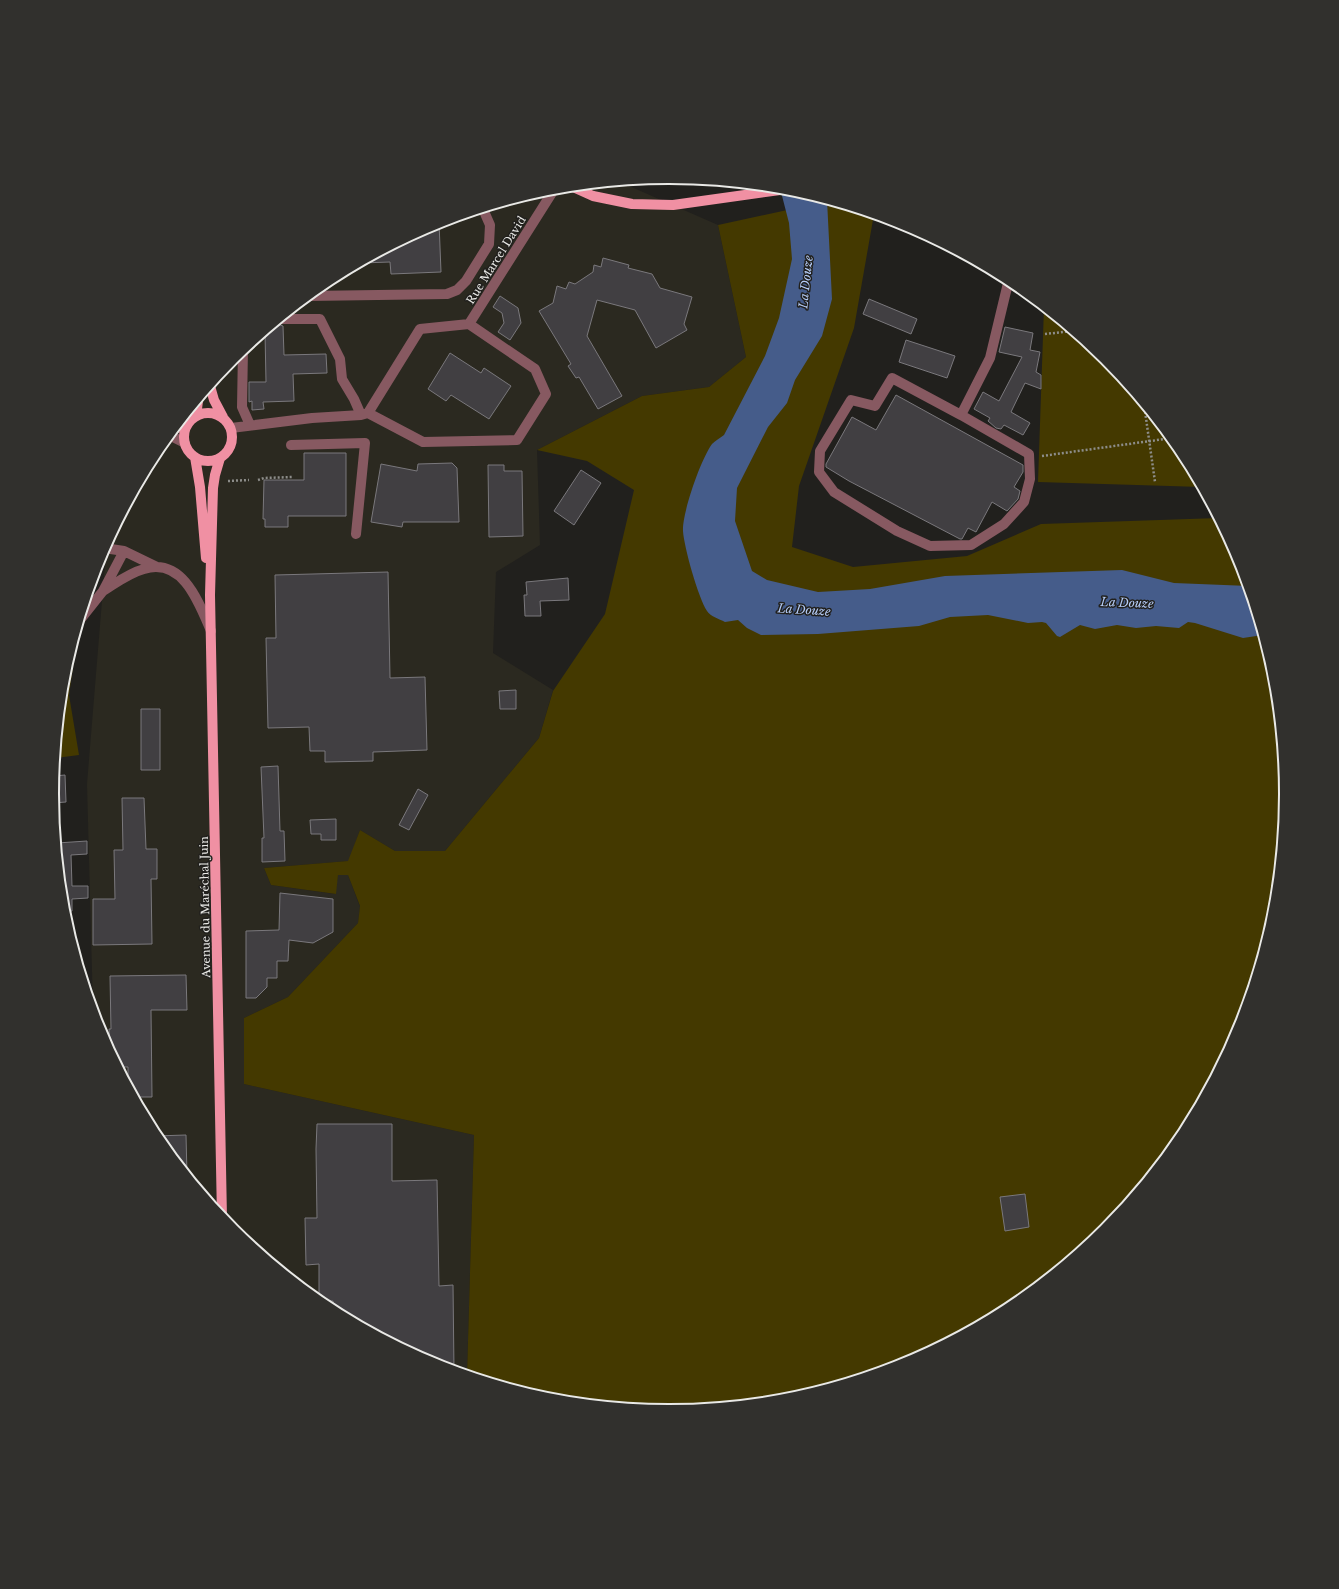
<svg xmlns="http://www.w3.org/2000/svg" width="1339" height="1589" font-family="'Libre Baskerville',serif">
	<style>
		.built { fill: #2b2920 }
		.green { fill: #443900 }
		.water { fill: #455c8a }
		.building { fill: #413f42; stroke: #7a787c }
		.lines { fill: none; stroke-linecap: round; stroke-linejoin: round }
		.path { stroke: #8d8d8a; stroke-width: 2.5; stroke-dasharray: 2 2; stroke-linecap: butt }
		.minor { stroke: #875961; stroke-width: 10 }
		.major { stroke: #f090a3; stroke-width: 10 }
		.labels { text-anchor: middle; stroke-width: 3; stroke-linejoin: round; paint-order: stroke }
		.street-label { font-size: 11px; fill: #e9e9e6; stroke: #21201d }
		.water-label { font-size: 12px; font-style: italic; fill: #b5ccf7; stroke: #21201d }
		.rim { fill: none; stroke: #e9e9e6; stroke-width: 2 }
	</style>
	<rect width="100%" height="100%" fill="#21201d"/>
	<!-- built -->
	<path class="built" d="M620,182L718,225L746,357L709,387L642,396L537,450L540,545L496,572L493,653L553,690L539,738L445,851H395L360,830L349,861L264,868L271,885L335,894L338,875H348L360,907L358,923L288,997L244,1018V1084L474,1135L467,1375L433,1365L326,1308L233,1231L156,1137L99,1031L93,1009L87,784L106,552H102L156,451L233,358L327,281L433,224L549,189Z"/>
	<!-- green -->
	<path class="green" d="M829,201L874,214L854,328L799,486L792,547L853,567L967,556L1041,524L1219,518L1240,558L1275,674L1287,795L1275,915L1240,1031L1183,1138L1106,1231L1012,1308L906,1365L790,1400L669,1412L549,1400L467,1375L474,1135L244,1084V1018L288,997L358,923L360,906L348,875H338L336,894L271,885L264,868L348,861L360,830L395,851H445L539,738L553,691L605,614L634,490L587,461L537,450L642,396L709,387L746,357L718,225Z
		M1044,307L1106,358L1183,452L1202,487L1038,482Z
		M76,646L69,695L79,755L56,758C58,732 60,664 76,646Z"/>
	<!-- water -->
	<path class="water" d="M780,188L790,189L827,200L832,299L822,336L795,380L787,403L768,427L737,488L735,521L752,571L767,580L818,592L870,589L945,576L1122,570L1174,583L1249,586L1263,635L1243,638L1195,623L1188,622L1179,628L1156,626L1136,628L1117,625L1095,629L1080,625L1060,637L1057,636L1046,623L1042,622L1028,623L988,615L950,617L919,626L818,634L761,635L747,628L738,620L725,622C719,619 710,616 707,611C698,597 684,547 683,531C682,513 701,459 712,444C715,441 720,438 724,435L765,356L779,318L792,259L789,223Z"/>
	<!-- building -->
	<path class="building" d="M439,222L441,272L391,274L390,262L361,263Z
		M603,258L629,265L628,268L652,274L660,288L692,297L684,324L687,330L656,348L635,310L597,300L587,336L622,396L598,409L579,377L576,378L568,366L571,364L539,311L553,303L557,286L566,289L569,282L575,284L593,272L594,265L601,267Z
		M500,296L518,308L521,323L510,340L498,332L504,323L502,313L493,307Z
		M869,299L917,319L911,334L863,314Z
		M275,323L283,326L284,355L326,354L327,373L293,374L294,401L263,402L264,409L252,410V401L249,402V382H266L265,332Z
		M1005,327L1033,333L1030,350L1040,352L1036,372L1041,375V389L1025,383L1011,412L1030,423L1023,435L1004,425L1001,429L996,428L988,421L990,418L974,409L983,392L999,401L1022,357L999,352Z
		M906,340L955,356L947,378L899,362Z
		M450,353L481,373L484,368L511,386L489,419L451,395L446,401L428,389Z
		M896,395L1023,465V472L1014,487L1020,491L1018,499L1007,511L992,502L976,532L968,528L962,539H960L849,481L826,467V464L852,417L876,430Z
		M304,453H346V516H288V527H265V519H263L264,480H304Z
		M452,463L457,468L459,522H403L402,527L371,522L381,464L417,471L418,464Z
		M488,465H504V471H522L523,536L489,537Z
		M581,470L601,483L574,525L554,511Z
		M388,572L390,678L425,677L427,750L373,752V761L325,762V751H310L309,727L268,728L266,638H276L275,575Z
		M568,578L569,600L540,601L541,616H525L524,595H527L526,582Z
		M516,690V709H500L499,691Z
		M141,709H160V770H141Z
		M278,766L280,831H284L285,861L262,862V838H264L261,767Z
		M65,775L66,802L53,803L52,794L54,776Z
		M418,789L428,795L409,830L399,825Z
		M122,798H144L146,849H157V879H151L152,944L93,945V899H115L114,850H123Z
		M336,819V840H321V834H311L310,820Z
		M87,841V854L71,855L72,886H88V898L72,899V911L64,912L57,843Z
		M280,893L333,899V932L313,943L289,940L288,961H277V978H267V987L256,998H246V931L279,930Z
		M186,975L187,1010H151L152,1097H134L128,1086V1067H118L110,1051L109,1029H111L110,976Z
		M317,1124H392V1181L437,1180L439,1286L453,1285L454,1371L433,1365L334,1312L333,1301H319V1264L306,1265L305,1218H317L316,1149Z
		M186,1135L187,1175L155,1136Z
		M1025,1194L1029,1227L1005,1231L1000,1197Z"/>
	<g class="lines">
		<!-- path -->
		<path class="path" d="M333,285V278
			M1045,334L1073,331
			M1144,404L1155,482
			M1042,456L1172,438
			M258,480L264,478L293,477
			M228,481L249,480"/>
		<!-- minor -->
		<path class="minor" d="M308,296L447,294L457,290L466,281L489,244L490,225L483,209
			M280,319H320L340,359L342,379L354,399L361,415
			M469,324L555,188
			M243,349L242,407L250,425
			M961,415L892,378L875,406L851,400L820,451L819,472L834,492L897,531L930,546L971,545L1004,524L1024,502L1030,479L1029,454L961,415L990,358L1009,279
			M231,428L312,418L361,415L368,413L420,329L469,324L535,369L546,394L517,440L423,442L368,413
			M175,429L186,426
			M169,435L185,443
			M291,445L365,443L356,534
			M104,548L124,551L157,567
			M103,591C116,583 129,573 144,569C183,557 199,603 211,631
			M80,620L103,591L124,551"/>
		<!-- major -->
		<path class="major" d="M573,187L593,196L632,204L673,205L787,189
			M210,386L214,400L223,417
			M184 437a24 24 0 1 1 48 0a24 24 0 1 1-48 0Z
			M196,416L198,401
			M195,457L200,487L206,558
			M220,458L215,475L213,488L210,595L222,1218"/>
	</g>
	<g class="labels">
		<!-- street labels -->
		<g class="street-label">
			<text transform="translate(496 260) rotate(-58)" y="4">Rue Marcel David</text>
			<text transform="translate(205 907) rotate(-91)" y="4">Avenue du Maréchal Juin</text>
		</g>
		<!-- water labels -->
		<g class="water-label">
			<text transform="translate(806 282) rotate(-84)" y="4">La Douze</text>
			<text transform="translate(1127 603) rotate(2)" y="4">La Douze</text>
			<text transform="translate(804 610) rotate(4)" y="4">La Douze</text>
		</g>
	</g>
	<!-- crop -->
	<path d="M0 0H1339V1589H0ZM59 794a610 610 0 1 1 1220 0a610 610 0 1 1-1220 0Z" fill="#31302d" fill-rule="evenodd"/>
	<path class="rim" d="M59 794a610 610 0 1 1 1220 0a610 610 0 1 1-1220 0Z"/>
</svg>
